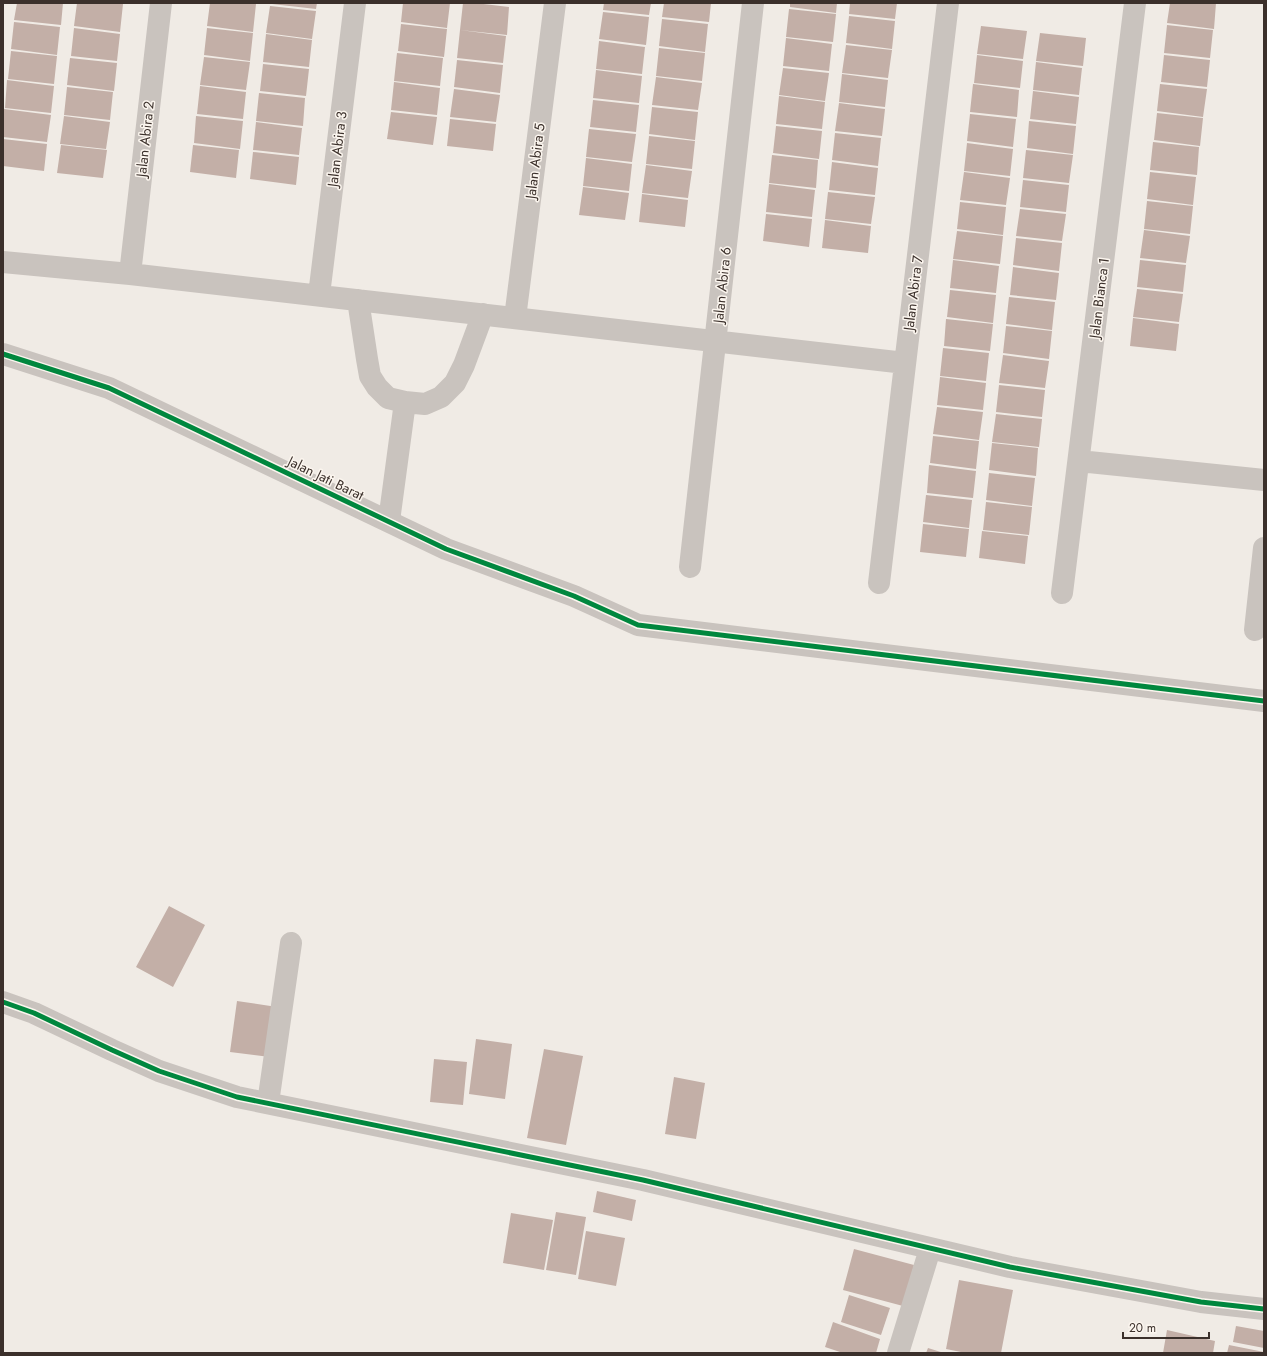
<svg xmlns="http://www.w3.org/2000/svg" width="1267" height="1356" font-family="Jost,sans-serif">
	<style>
		.building { fill: #c3afa7 }
		.lines { fill: none; stroke-linecap: round; stroke-linejoin: round }
		.street { stroke: #c9c3be; stroke-width: 22 }
		.cycleway-casing { stroke: #fbf5ee; stroke-width: 8 }
		.cycleway { stroke: #00873e; stroke-width: 5 }
		.labels { text-anchor: middle; stroke-width: 3; stroke-linejoin: round; paint-order: stroke }
		.street-label { font-size: 14px; fill: #3b302b; stroke: #fbf5ee }
	</style>
	<rect width="100%" height="100%" fill="#f0ebe5"/>
	<!-- building -->
	<path class="building" d="M17,3H63L61,25L14,20Z
		M77,3H111L123,4L120,32L74,26Z
		M210,3L256,4L253,32L207,26Z
		M272,3H317L316,9L272,4Z
		M403,3H450L447,28L401,22Z
		M463,3H475L509,7L507,35L460,30Z
		M604,3H651L649,15L603,10Z
		M664,3H711L709,22L662,17Z
		M790,3H837L836,13L790,7Z
		M850,3H897L895,19L849,14Z
		M1170,3H1216L1214,29L1167,23Z
		M270,6L316,11L312,39L266,33Z
		M789,9L836,14L833,42L786,37Z
		M603,12L649,17L646,45L599,39Z
		M849,16L895,21L892,49L846,43Z
		M662,19L708,24L705,52L659,46Z
		M14,22L60,27L57,55L11,49Z
		M401,24L447,29L444,57L398,51Z
		M1167,25L1213,30L1210,58L1164,53Z
		M981,26L1027,31L1023,59L977,54Z
		M74,28L120,34L117,61L71,56Z
		M207,28L253,33L250,61L204,55Z
		M460,30L506,36L503,63L457,58Z
		M1040,33L1086,38L1083,66L1036,61Z
		M266,34L312,40L309,67L263,62Z
		M786,38L832,44L829,71L783,66Z
		M599,41L645,47L642,74L596,69Z
		M846,45L892,50L888,78L842,73Z
		M659,48L705,53L702,81L656,76Z
		M11,51L57,56L54,84L8,79Z
		M397,53L443,58L440,86L394,81Z
		M977,55L1023,61L1020,88L974,83Z
		M1164,55L1210,60L1207,87L1161,82Z
		M204,57L250,62L246,90L200,85Z
		M70,58L117,63L114,91L67,85Z
		M457,60L503,65L500,93L454,87Z
		M1036,62L1082,68L1079,95L1033,90Z
		M263,64L309,69L306,96L260,91Z
		M783,68L829,73L825,101L779,95Z
		M596,70L642,76L639,103L593,98Z
		M842,74L888,80L885,107L839,102Z
		M656,77L702,83L698,110L652,105Z
		M7,80L54,86L51,113L5,108Z
		M394,82L440,88L437,115L391,110Z
		M973,84L1019,90L1017,117L970,112Z
		M1160,84L1207,89L1203,117L1157,111Z
		M200,86L246,92L243,119L197,114Z
		M67,87L113,92L110,120L64,115Z
		M454,89L500,95L496,122L450,117Z
		M1033,91L1079,97L1076,124L1030,119Z
		M259,93L305,98L303,126L256,121Z
		M779,96L825,102L822,129L776,124Z
		M593,100L639,105L636,132L590,127Z
		M839,103L885,109L882,136L835,131Z
		M652,107L698,112L695,140L649,134Z
		M4,109L51,115L47,142L3,137Z
		M391,112L437,117L433,145L387,139Z
		M1157,113L1203,118L1200,146L1154,140Z
		M970,114L1016,119L1013,147L967,141Z
		M64,116L110,122L106,149L60,144Z
		M196,116L243,121L240,149L194,143Z
		M450,119L496,124L493,151L447,146Z
		M1029,121L1076,126L1073,154L1027,148Z
		M256,122L302,128L299,155L253,150Z
		M776,126L822,131L819,159L773,153Z
		M589,129L636,134L632,162L586,157Z
		M835,133L881,138L878,166L832,160Z
		M649,136L695,141L692,169L646,164Z
		M3,139L47,144L44,171L3,166Z
		M1153,142L1199,147L1197,175L1150,170Z
		M967,143L1013,149L1010,176L964,171Z
		M61,145L107,150L103,178L57,173Z
		M193,145L239,150L236,178L190,172Z
		M1026,150L1073,155L1069,183L1023,178Z
		M253,152L299,157L296,185L250,179Z
		M772,155L818,160L816,188L769,183Z
		M586,158L632,164L629,191L583,186Z
		M832,162L878,168L875,195L829,190Z
		M646,165L692,171L688,198L642,193Z
		M964,172L1010,178L1006,205L960,200Z
		M1150,172L1196,177L1193,205L1147,199Z
		M1023,180L1069,185L1066,212L1020,207Z
		M769,184L815,190L812,217L766,212Z
		M583,187L629,193L625,220L579,215Z
		M828,192L875,197L871,224L825,219Z
		M642,194L688,200L685,227L639,222Z
		M1147,201L1193,206L1190,234L1144,229Z
		M960,202L1006,207L1003,235L957,229Z
		M1020,209L1066,214L1062,241L1016,236Z
		M766,214L812,219L809,247L763,241Z
		M825,220L871,226L868,253L822,248Z
		M1144,230L1190,236L1186,263L1140,258Z
		M957,231L1003,236L1000,264L953,259Z
		M1016,238L1062,243L1059,271L1013,265Z
		M953,260L999,266L996,293L950,288Z
		M1140,260L1186,265L1183,292L1137,287Z
		M1013,267L1059,273L1056,300L1010,295Z
		M1137,289L1183,294L1179,322L1133,317Z
		M950,290L996,295L993,323L947,317Z
		M1009,297L1055,302L1052,330L1006,324Z
		M1133,318L1179,324L1176,351L1130,346Z
		M946,319L993,324L990,351L944,346Z
		M1006,326L1052,331L1049,359L1003,353Z
		M943,348L989,353L986,381L940,376Z
		M1003,355L1049,361L1045,388L999,383Z
		M940,377L986,383L983,410L937,405Z
		M999,385L1045,390L1042,417L996,412Z
		M937,407L983,412L979,440L933,434Z
		M996,414L1042,419L1039,447L992,442Z
		M933,436L979,441L976,469L930,463Z
		M992,443L1038,448L1036,476L989,470Z
		M929,465L976,471L973,498L927,493Z
		M989,473L1035,478L1032,506L986,500Z
		M926,495L972,500L969,528L923,522Z
		M986,502L1032,507L1029,535L983,530Z
		M923,524L969,529L966,557L920,552Z
		M982,531L1028,536L1025,564L979,558Z
		M169,906L205,925L173,987L136,967Z
		M237,1001L277,1007L270,1057L230,1052Z
		M476,1039L512,1044L505,1099L469,1094Z
		M544,1049L583,1056L566,1145L527,1138Z
		M434,1059L467,1062L463,1105L430,1102Z
		M674,1077L705,1083L696,1139L665,1134Z
		M597,1191L636,1200L632,1221L593,1212Z
		M556,1212L586,1217L576,1275L546,1270Z
		M511,1213L553,1220L544,1270L503,1263Z
		M586,1231L625,1238L616,1286L578,1279Z
		M854,1249L914,1265L903,1306L843,1290Z
		M959,1280L1013,1290L1001,1353H966L946,1349Z
		M849,1295L890,1308L881,1335L841,1322Z
		M833,1322L880,1339L876,1353H843L825,1347Z
		M1236,1326L1264,1331V1348L1233,1342Z
		M1167,1330L1215,1341L1213,1353H1163Z
		M1229,1345L1264,1352V1353H1227Z
		M928,1348L944,1353H926Z"/>
	<g class="lines">
		<!-- street -->
		<path class="street" d="M3,262L130,274L905,363
			M130,274L161,3
			M319,295L355,3
			M358,300L367,359L370,376L377,387L388,398L405,402L425,404L441,397L455,383L464,365L483,314
			M515,318L555,3
			M3,354L109,388L446,549L574,596L638,625L1264,701
			M1079,461L1264,480
			M389,521L405,402
			M690,567L753,3
			M879,583L948,3
			M1062,593L1135,3
			M1255,630L1264,548
			M3,1002L34,1013L112,1050L159,1071L237,1097L643,1180L1010,1267L1201,1302L1264,1309
			M268,1103L291,943
			M898,1353L930,1249"/>
		<!-- cycleway casing -->
		<g class="cycleway-casing">
			<path id="cycleway" d="M3,354L109,388L446,549L574,596L638,625L1264,701
				M3,1002L34,1013L112,1050L159,1071L237,1097L643,1180L1010,1267L1201,1302L1264,1309"/>
		</g>
		<!-- cycleway -->
		<use href="#cycleway" class="cycleway"/>
	</g>
	<g class="labels">
		<!-- street labels -->
		<g class="street-label">
			<text transform="translate(145 139) rotate(-84)" y="5">Jalan Abira 2</text>
			<text transform="translate(337 149) rotate(-83)" y="5">Jalan Abira 3</text>
			<text transform="translate(535 161) rotate(-83)" y="5">Jalan Abira 5</text>
			<text transform="translate(722 285) rotate(-84)" y="5">Jalan Abira 6</text>
			<text transform="translate(913 293) rotate(-83)" y="5">Jalan Abira 7</text>
			<text transform="translate(1099 298) rotate(-83)" y="5">Jalan Bianca 1</text>
			<text transform="translate(326 478) rotate(26)" y="5">Jalan Jati Barat</text>
		</g>
	</g>
	<!-- border -->
	<rect width="1267" height="1356" fill="none" stroke="#3b302b" stroke-width="8"/>
	<!-- scale -->
	<path d="M1123 1332v6h86v-6" fill="none" stroke="#3b302b" stroke-width="2"/>
	<text x="1129" y="1332" font-size="12" fill="#3b302b" stroke="#fbf5ee" stroke-width="3" paint-order="stroke">20 m</text>
</svg>
